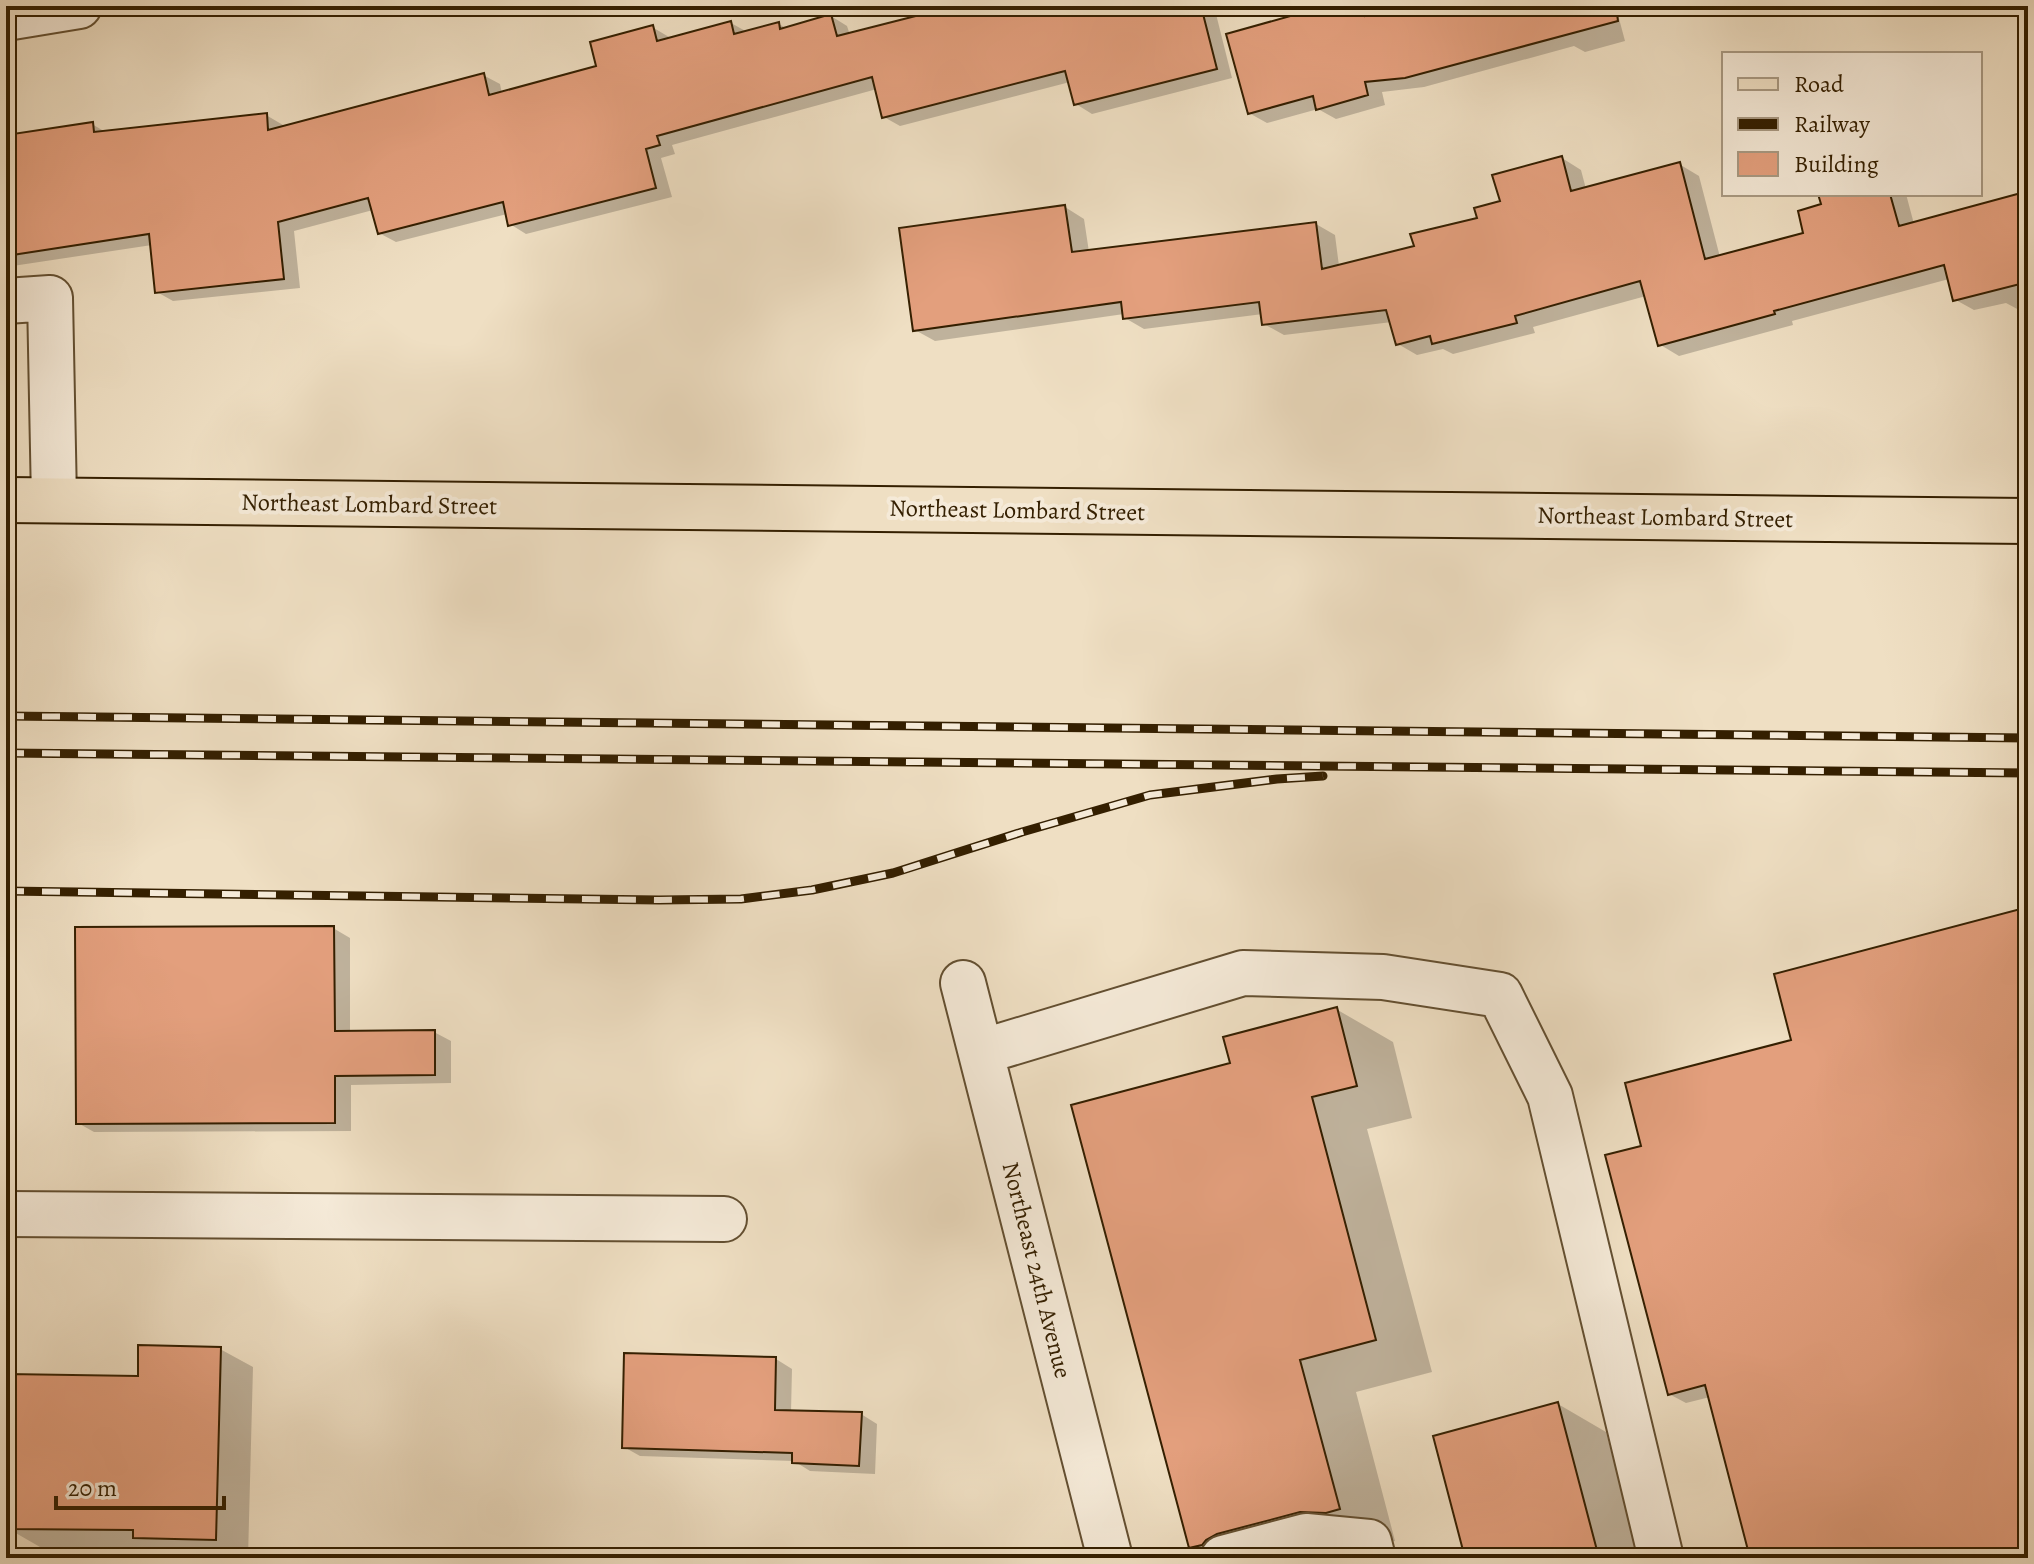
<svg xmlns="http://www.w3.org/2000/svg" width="2034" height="1564" font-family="Alegreya,serif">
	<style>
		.shadow { fill: #0003 }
		.building { fill: #e39f7d; stroke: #341f00; stroke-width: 2 }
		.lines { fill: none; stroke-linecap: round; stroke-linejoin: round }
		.minor-casing { stroke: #634f31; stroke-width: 48 }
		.major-casing { stroke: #341f00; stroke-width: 48 }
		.minor { stroke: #f5ead8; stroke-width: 44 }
		.major { stroke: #efdfc3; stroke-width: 44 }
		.rail-casing { stroke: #341f00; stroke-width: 9 }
		.rail { stroke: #f5ead8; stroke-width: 6; stroke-dasharray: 18; stroke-linecap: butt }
		.labels { text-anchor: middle; stroke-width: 8; stroke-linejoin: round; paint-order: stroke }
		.street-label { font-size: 24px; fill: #341f00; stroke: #f5ead8 }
	</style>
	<rect width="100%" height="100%" fill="#efdfc3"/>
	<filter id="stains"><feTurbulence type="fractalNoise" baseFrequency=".0025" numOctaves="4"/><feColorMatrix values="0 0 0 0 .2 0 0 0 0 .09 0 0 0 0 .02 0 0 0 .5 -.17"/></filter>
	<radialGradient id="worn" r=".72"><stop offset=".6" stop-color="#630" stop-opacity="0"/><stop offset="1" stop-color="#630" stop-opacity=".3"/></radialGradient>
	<!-- shadow -->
	<path class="shadow" d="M962,6H1214L1232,78L1092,114L1076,104L1070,82L900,126L884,117L877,89L672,145L675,154L661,158L672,197L526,234L510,224L507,214L396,242L379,233L373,210L294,231L300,288L173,301L157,292L152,245L6,267V137L92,124L107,133L266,115L283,125V128L483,75L500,84L502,94L599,68L652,27L669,37V39L731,23L749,33L779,24L787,29L831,16L847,26L850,35Z
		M1301,6H1634L1617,11L1625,41L1585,52L1574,46L1424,87L1382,92L1385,105L1336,119L1318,109L1267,123L1249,113L1303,14Z
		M1717,6H1765L1732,15Z
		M1562,158L1581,170L1586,189L1679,164L1699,176L1720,257L1805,234L1824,206L1845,194H1906L1914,224L2021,195L2028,199V309L2021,311L2006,303L1974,310L1954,299L1949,279L1792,321L1793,325L1679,356L1659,344L1646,296L1533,327L1535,333L1453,354L1443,349L1417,355L1398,344L1392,322L1284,335L1264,324L1263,314L1144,329L1125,318L1124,314L935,341L915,330L1065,207L1084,219L1089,252L1316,224L1335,235L1339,266L1417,247L1479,219Z
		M2028,909V1558H1752L1710,1397L1686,1403L1669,1394L1644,1147L1794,1041Z
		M333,928L350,938V1033L434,1032L451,1041V1083L351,1085V1131L94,1132L78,1123Z
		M1336,1009L1393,1042L1412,1118L1367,1129L1432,1372L1356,1392L1395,1541L1383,1544L1210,1558L1191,1547L1232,1064Z
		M220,1349L253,1367L248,1558L168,1556L154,1548L40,1547L7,1528L139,1378Z
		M776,1359L792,1369L791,1412L861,1414L877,1424L875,1474L810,1471L794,1461L640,1456L624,1447Z
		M1558,1404L1606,1432L1639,1558H1467Z"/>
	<!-- building -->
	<path class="building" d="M955,6H1201L1217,69L1074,105L1065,71L882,118L872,77L657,136L660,145L646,149L656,188L508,226L503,202L378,234L368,198L278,222L284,279L155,293L149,234L6,256V135L93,122L94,132L267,113L268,130L484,73L489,95L596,66L590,42L653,25L657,41L731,21L734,34L779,22L780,29L831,14L837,36Z
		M1299,6H1362L1365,16L1402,6H1616L1618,21L1405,78L1365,82L1368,95L1316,110L1313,96L1248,114L1226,34L1301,13Z
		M1562,156L1571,191L1680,162L1705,259L1803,233L1798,211L1821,204L1818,194H1890L1899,226L2021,193L2028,218V282L1953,301L1944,265L1774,311L1775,314L1658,346L1640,281L1515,316L1517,323L1432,344L1430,336L1396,345L1386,310L1262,325L1259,302L1123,319L1121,302L913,331L899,228L1065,205L1072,252L1316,222L1322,269L1414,246L1410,234L1477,218L1474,208L1500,201L1492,175Z
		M2028,907V1558H1750L1705,1385L1668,1395L1605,1155L1641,1146L1625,1083L1791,1040L1774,974Z
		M334,926L335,1031L435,1030V1075L335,1076V1123L76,1124L75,927Z
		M1337,1007L1357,1086L1312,1097L1376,1340L1300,1360L1340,1509L1326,1513L1300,1512L1217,1534L1206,1540L1202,1545L1189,1548L1071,1105L1230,1063L1223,1037Z
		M138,1345L221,1347L216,1540L133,1538V1530L6,1529L7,1374L138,1376Z
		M624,1353L776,1357L775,1410L862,1412L859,1466L792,1463V1453L622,1448Z
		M1558,1402L1599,1558H1465L1433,1436Z"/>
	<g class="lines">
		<!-- minor casing -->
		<g class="minor-casing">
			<path id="minor" d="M6,18L79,6
				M6,301L50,298L54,500
				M963,983L1110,1558
				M981,1052L1243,973L1383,977L1500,995L1550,1096L1661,1558
				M6,1214L724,1219
				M1223,1558L1306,1536L1369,1542L1373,1558"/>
		</g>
		<!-- major casing -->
		<g class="major-casing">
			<path id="major" d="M6,500L2028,521"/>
		</g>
		<!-- minor -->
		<use href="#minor" class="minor"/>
		<!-- major -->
		<use href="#major" class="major"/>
		<!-- rail casing -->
		<g class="rail-casing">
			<path id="rail" d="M6,716L2028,738
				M6,753L2028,773
				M6,891L659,900L741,899L812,890L893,873L1022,832L1150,795L1277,779L1323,776"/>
		</g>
		<!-- rail -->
		<use href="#rail" class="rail"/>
	</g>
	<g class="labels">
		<!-- street labels -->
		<g class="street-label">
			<text transform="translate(369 504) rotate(1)" y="8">Northeast Lombard Street</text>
			<text transform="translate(1017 510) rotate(1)" y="8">Northeast Lombard Street</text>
			<text transform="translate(1665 517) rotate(1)" y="8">Northeast Lombard Street</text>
			<text transform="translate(1037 1270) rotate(76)" y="8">Northeast 24th Avenue</text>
		</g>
	</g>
	<!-- margin -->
	<rect width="2034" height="1564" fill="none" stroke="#efdfc3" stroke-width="32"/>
	<rect x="8" y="8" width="2018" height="1548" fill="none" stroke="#341f00" stroke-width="4"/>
	<rect x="16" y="16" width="2002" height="1532" fill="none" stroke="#341f00" stroke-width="2"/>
	<!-- legend -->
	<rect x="1722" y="52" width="260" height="144" fill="#f5ead8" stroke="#a89982" stroke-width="2"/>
	<rect x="1738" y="78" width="40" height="12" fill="#efdfc3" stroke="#a89982" stroke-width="2"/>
	<text x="1794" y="92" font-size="24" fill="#341f00">Road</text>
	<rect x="1738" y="118" width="40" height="12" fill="#341f00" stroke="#a89982" stroke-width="2"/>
	<text x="1794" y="132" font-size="24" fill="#341f00">Railway</text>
	<rect x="1738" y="152" width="40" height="24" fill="#e39f7d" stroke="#a89982" stroke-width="2"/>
	<text x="1794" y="172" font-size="24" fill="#341f00">Building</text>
	<!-- scale -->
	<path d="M56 1496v12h168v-12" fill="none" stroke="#341f00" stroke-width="4"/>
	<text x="68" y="1496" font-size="24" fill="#341f00" stroke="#f5ead8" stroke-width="6" paint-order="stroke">20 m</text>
	<rect width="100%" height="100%" filter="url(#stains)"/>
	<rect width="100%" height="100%" fill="url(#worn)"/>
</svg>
